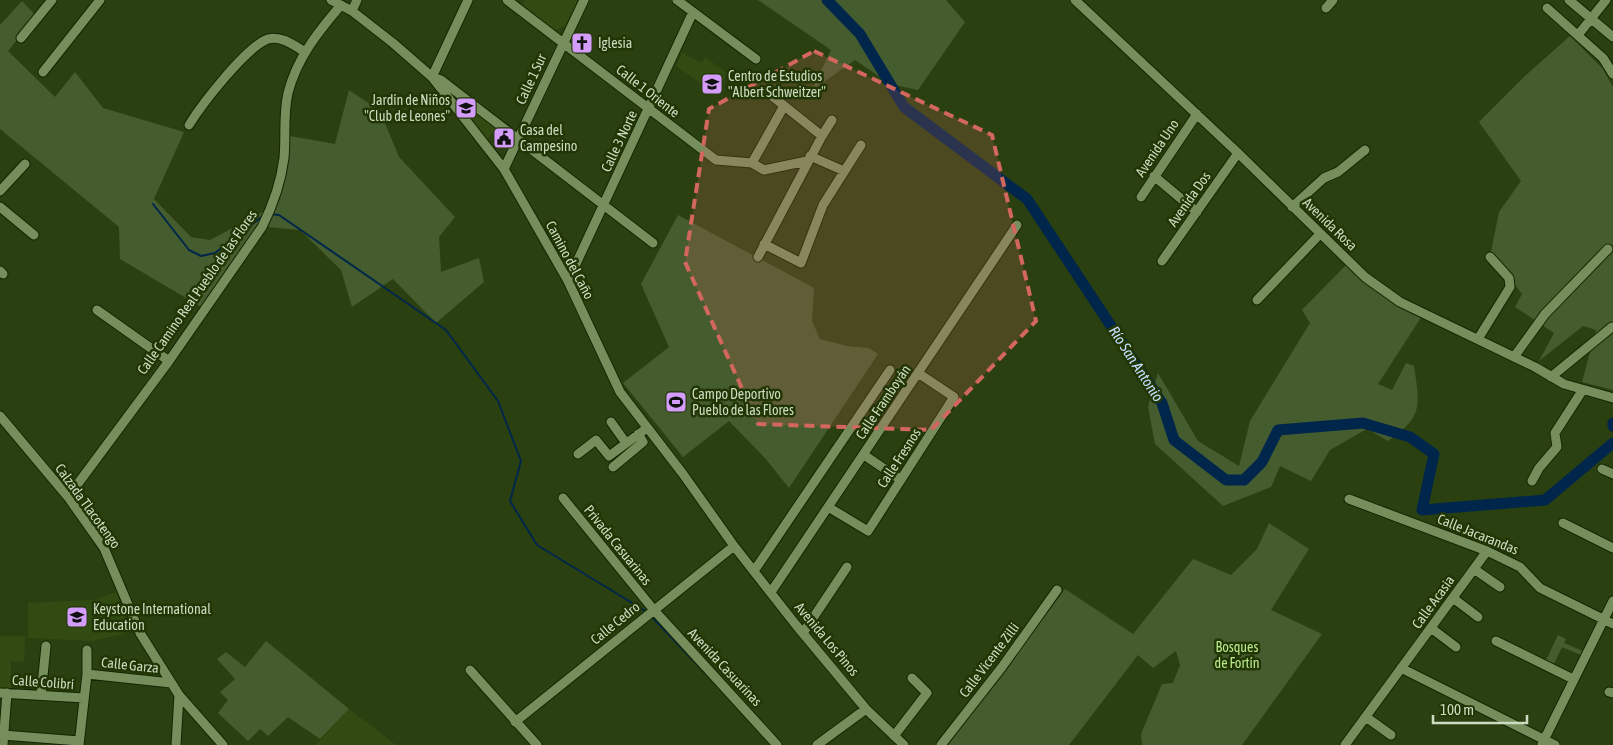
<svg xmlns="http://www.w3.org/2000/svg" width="1613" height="745" font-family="'Asap Condensed',sans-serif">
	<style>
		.built { fill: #324b12 }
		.green { fill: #455c2e }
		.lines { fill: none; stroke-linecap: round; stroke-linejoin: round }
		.stream { stroke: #00274b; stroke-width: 2 }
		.river { stroke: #00274b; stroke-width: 11 }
		.minor-casing { stroke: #162502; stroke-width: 11 }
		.minor { stroke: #758e5c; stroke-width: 9 }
		.marked { fill: #d3675e; fill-opacity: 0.2; stroke: #d3675e; stroke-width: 4; stroke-dasharray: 10 6; stroke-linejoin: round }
		.labels { text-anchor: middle; stroke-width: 5; stroke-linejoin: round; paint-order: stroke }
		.poi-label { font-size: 14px; fill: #cddbc1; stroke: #213604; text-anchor: start }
		.street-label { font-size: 14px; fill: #cddbc1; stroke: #213604 }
		.park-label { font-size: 14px; fill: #bae88c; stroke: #213604 }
		.water-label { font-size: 15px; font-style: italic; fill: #c3dffd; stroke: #213604 }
	</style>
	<rect width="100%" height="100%" fill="#2b4010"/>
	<!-- built -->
	<path class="built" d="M525,0H578L566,25L556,30L552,29L522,7Z
		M682,53L702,63L705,57L727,73L717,95L676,66Z
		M446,88L499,126L485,141Z
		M116,592L132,632L93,641L28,638V603L94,600Z
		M0,636H25L24,662L11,661V689L0,688Z
		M349,709L396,745H316Z"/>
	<!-- green -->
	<path class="green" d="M758,0H946L965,22L918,90L890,84L855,60L811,91L831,50Z
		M22,1L36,16L8,51L55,97L75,72L103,108L184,132L154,199L191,237L210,240L268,209L203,308L120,259L119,227L0,129V25Z
		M1570,36L1603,69L1613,87V390L1582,382L1596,330L1583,326L1539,361L1554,333L1515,307L1522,294L1491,252L1499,212L1521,181L1479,122L1526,75Z
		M349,90L380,111L399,157L455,217L439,237L441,272L479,258L484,282L436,323L393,279L352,307L341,270L300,230L268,227C281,197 289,169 290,136L335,144Z
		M678,215L814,288L812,321L820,339L847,346L869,348L878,354L789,488L765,458L729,421L683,457L623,383L669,347L641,284Z
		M1346,265L1363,279L1422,316L1378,384L1392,390L1406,363L1414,366C1420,407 1423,416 1388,441L1367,429L1330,450L1311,481L1280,466L1271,487L1223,506L1155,444L1148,407L1158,373L1198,441L1239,466L1250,421L1310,323L1302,310Z
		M1269,523L1309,549L1271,610L1322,634L1242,745H1142L1141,734L1162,684L1173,683L1180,665L1176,651L1153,668L1138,655L1069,745H948L1065,589L1133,634L1193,559L1231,575L1257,549Z
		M1558,635L1566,639L1564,643L1583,651L1581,655L1562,647L1554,664L1546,660Z
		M266,641L349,709L320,739L288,717L268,736L260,729L248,741L218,713L228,700L220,692L235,679L217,659L226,652L245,667Z"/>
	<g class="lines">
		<!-- stream -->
		<path class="stream" d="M153,204L189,250L201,256L215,253L264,215
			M271,214L279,215L446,330L498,401L521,461L510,501L537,545L647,612
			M652,617L709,677"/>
		<!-- river -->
		<path class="river" d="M827,0L860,34L904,107L1027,199L1162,403L1174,440L1226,480H1244L1262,462L1278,430L1363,423L1410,437L1434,454L1422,510L1545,500L1613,443
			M1613,423V426"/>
		<!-- minor casing -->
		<g class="minor-casing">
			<path id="minor" d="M331,0L352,11L393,43L432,77L504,169L568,281L620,392L683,474L734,546L796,625L866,709L904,745
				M468,0L432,77L441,80L653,243
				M507,0L716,160L752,163L764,170L807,161
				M677,0L756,59
				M1075,0L1238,153L1365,277L1400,302L1535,367L1564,384L1613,398
				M1569,0L1613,37
				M1326,8L1333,0
				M1547,8L1603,58L1613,74
				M352,11L357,0
				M1578,35L1606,0
				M21,38L52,0
				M43,72L100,0
				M772,96L822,136L832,120
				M189,125C202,104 246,47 268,39C281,35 295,46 305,52
				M810,156L844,171
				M752,163L784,106
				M504,169L584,0
				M1154,176L1197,212
				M0,191L25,164
				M1141,197L1197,114
				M0,207L34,235
				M1292,207L1324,178L1338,172L1365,150
				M764,244L801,263L823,205L861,145
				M758,257L822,136
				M1162,261L1238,153
				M0,271L3,274
				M568,281L693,12
				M1257,300L1320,234
				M97,310L169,361
				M1478,339L1510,287L1509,278L1490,257
				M1514,357L1545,314L1608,249
				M1551,377L1612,327
				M0,416L68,497L104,548L140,633L179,695L223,745
				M611,422L626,443
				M578,454L596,440L609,456L647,428
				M864,455L901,480
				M613,467L643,442L638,434
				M1602,469L1613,474
				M1532,481L1539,468L1557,447L1555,433L1582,391
				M68,497L169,361L262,227C273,205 281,182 284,158C286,136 283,114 288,93C297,58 318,32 341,5
				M563,498L653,609L777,745
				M1349,499L1487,551L1520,567L1540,588L1613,624
				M828,507L868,531L954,397L918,373
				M1563,523L1613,548
				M1474,569L1500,587
				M754,571L890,370
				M771,592L1017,225
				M1453,598L1478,617
				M1431,628L1456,647
				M803,633L847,567
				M1496,641L1573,679
				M1401,668L1555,745
				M470,670L537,745
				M87,674L171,683
				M1609,692L1613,693
				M0,693L84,698
				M41,695L46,646
				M1366,717L1391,735
				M515,722L734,546
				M3,735L79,741
				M894,736L927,693L912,678
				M1542,744L1613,601
				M3,745L7,693
				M79,745L87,674V650
				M176,745L179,695
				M817,745L866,709
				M941,745L1002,667L1057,590
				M1345,745L1487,551"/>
		</g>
		<!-- minor -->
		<use href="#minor" class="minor"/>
	</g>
	<!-- marked area -->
	<path class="marked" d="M814,51L992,135L1036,321L931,430L758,424L685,262L709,109Z"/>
	<!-- icons -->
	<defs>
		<g id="church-square" transform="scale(1.125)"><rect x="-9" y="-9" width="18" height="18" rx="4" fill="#d49cfb" stroke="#213604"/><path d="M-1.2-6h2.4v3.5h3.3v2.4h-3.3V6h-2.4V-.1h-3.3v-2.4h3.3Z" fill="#111"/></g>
		<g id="school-square" transform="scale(1.125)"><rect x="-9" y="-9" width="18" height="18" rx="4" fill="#d49cfb" stroke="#213604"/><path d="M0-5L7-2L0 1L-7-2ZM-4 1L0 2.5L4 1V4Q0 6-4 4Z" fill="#111"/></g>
		<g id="civic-square" transform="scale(1.125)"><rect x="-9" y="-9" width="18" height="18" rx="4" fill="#d49cfb" stroke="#213604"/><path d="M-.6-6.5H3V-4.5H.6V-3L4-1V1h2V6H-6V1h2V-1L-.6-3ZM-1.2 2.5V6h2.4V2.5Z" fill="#111"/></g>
		<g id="stadium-square" transform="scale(1.125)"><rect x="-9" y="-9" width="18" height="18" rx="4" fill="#d49cfb" stroke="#213604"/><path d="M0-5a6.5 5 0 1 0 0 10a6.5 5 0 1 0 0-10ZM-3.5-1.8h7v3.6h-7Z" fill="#111"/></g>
	</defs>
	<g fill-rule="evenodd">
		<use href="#church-square" x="582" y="43"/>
		<use href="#school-square" x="712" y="84"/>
		<use href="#school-square" x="466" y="108"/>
		<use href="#civic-square" x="504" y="138"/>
		<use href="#stadium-square" x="676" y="402"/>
		<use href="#school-square" x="77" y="617"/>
	</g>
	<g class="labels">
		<!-- poi labels -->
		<g class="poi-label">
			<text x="598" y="48">Iglesia</text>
			<text x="728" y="81">Centro de Estudios<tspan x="728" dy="16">"Albert Schweitzer"</tspan></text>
			<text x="450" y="105" text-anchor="end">Jardín de Niños<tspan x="450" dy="16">"Club de Leones"</tspan></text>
			<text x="520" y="135">Casa del<tspan x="520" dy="16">Campesino</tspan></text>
			<text x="692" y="399">Campo Deportivo<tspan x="692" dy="16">Pueblo de las Flores</tspan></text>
			<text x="93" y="614">Keystone International<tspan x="93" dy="16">Education</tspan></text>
		</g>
		<!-- street labels -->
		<g class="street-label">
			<text transform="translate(531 79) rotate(-65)" y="5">Calle 1 Sur</text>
			<text transform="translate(648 91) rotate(38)" y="5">Calle 1 Oriente</text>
			<text transform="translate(619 141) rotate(-65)" y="5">Calle 3 Norte</text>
			<text transform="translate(1157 148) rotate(-56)" y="5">Avenida Uno</text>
			<text transform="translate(1189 199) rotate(-55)" y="5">Avenida Dos</text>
			<text transform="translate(1330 224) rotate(44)" y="5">Avenida Rosa</text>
			<text transform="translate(570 260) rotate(62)" y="5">Camino del Caño</text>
			<text transform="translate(197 292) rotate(-55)" y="5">Calle Camino Real Pueblo de las Flores</text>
			<text transform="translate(883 402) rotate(-56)" y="5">Calle Framboyán</text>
			<text transform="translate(899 458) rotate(-57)" y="5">Calle Fresnos</text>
			<text transform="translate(88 506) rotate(54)" y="5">Calzada Tlacotengo</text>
			<text transform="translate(1478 534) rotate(22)" y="5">Calle Jacarandas</text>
			<text transform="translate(618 545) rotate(51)" y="5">Privada Casuarinas</text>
			<text transform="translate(1433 602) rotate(-54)" y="5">Calle Acasia</text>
			<text transform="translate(615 623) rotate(-39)" y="5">Calle Cedro</text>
			<text transform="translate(827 639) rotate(50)" y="5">Avenida Los Pinos</text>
			<text transform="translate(989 660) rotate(-53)" y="5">Calle Vicente Zilli</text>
			<text transform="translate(130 665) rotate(6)" y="5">Calle Garza</text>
			<text transform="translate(725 667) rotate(47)" y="5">Avenida Casuarinas</text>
			<text transform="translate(43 682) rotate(4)" y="5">Calle Colibrí</text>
		</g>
		<!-- park labels -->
		<g class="park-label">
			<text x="1237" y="652">Bosques<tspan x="1237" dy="16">de Fortín</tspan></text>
		</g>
		<!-- water labels -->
		<g class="water-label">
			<text transform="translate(1136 364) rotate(57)" y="5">Río San Antonio</text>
		</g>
	</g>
	<!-- scale -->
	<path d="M1433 715v8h94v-8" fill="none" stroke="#cddbc1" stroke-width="2.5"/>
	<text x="1440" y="715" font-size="15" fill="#cddbc1" stroke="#213604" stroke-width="4" paint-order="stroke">100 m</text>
</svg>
